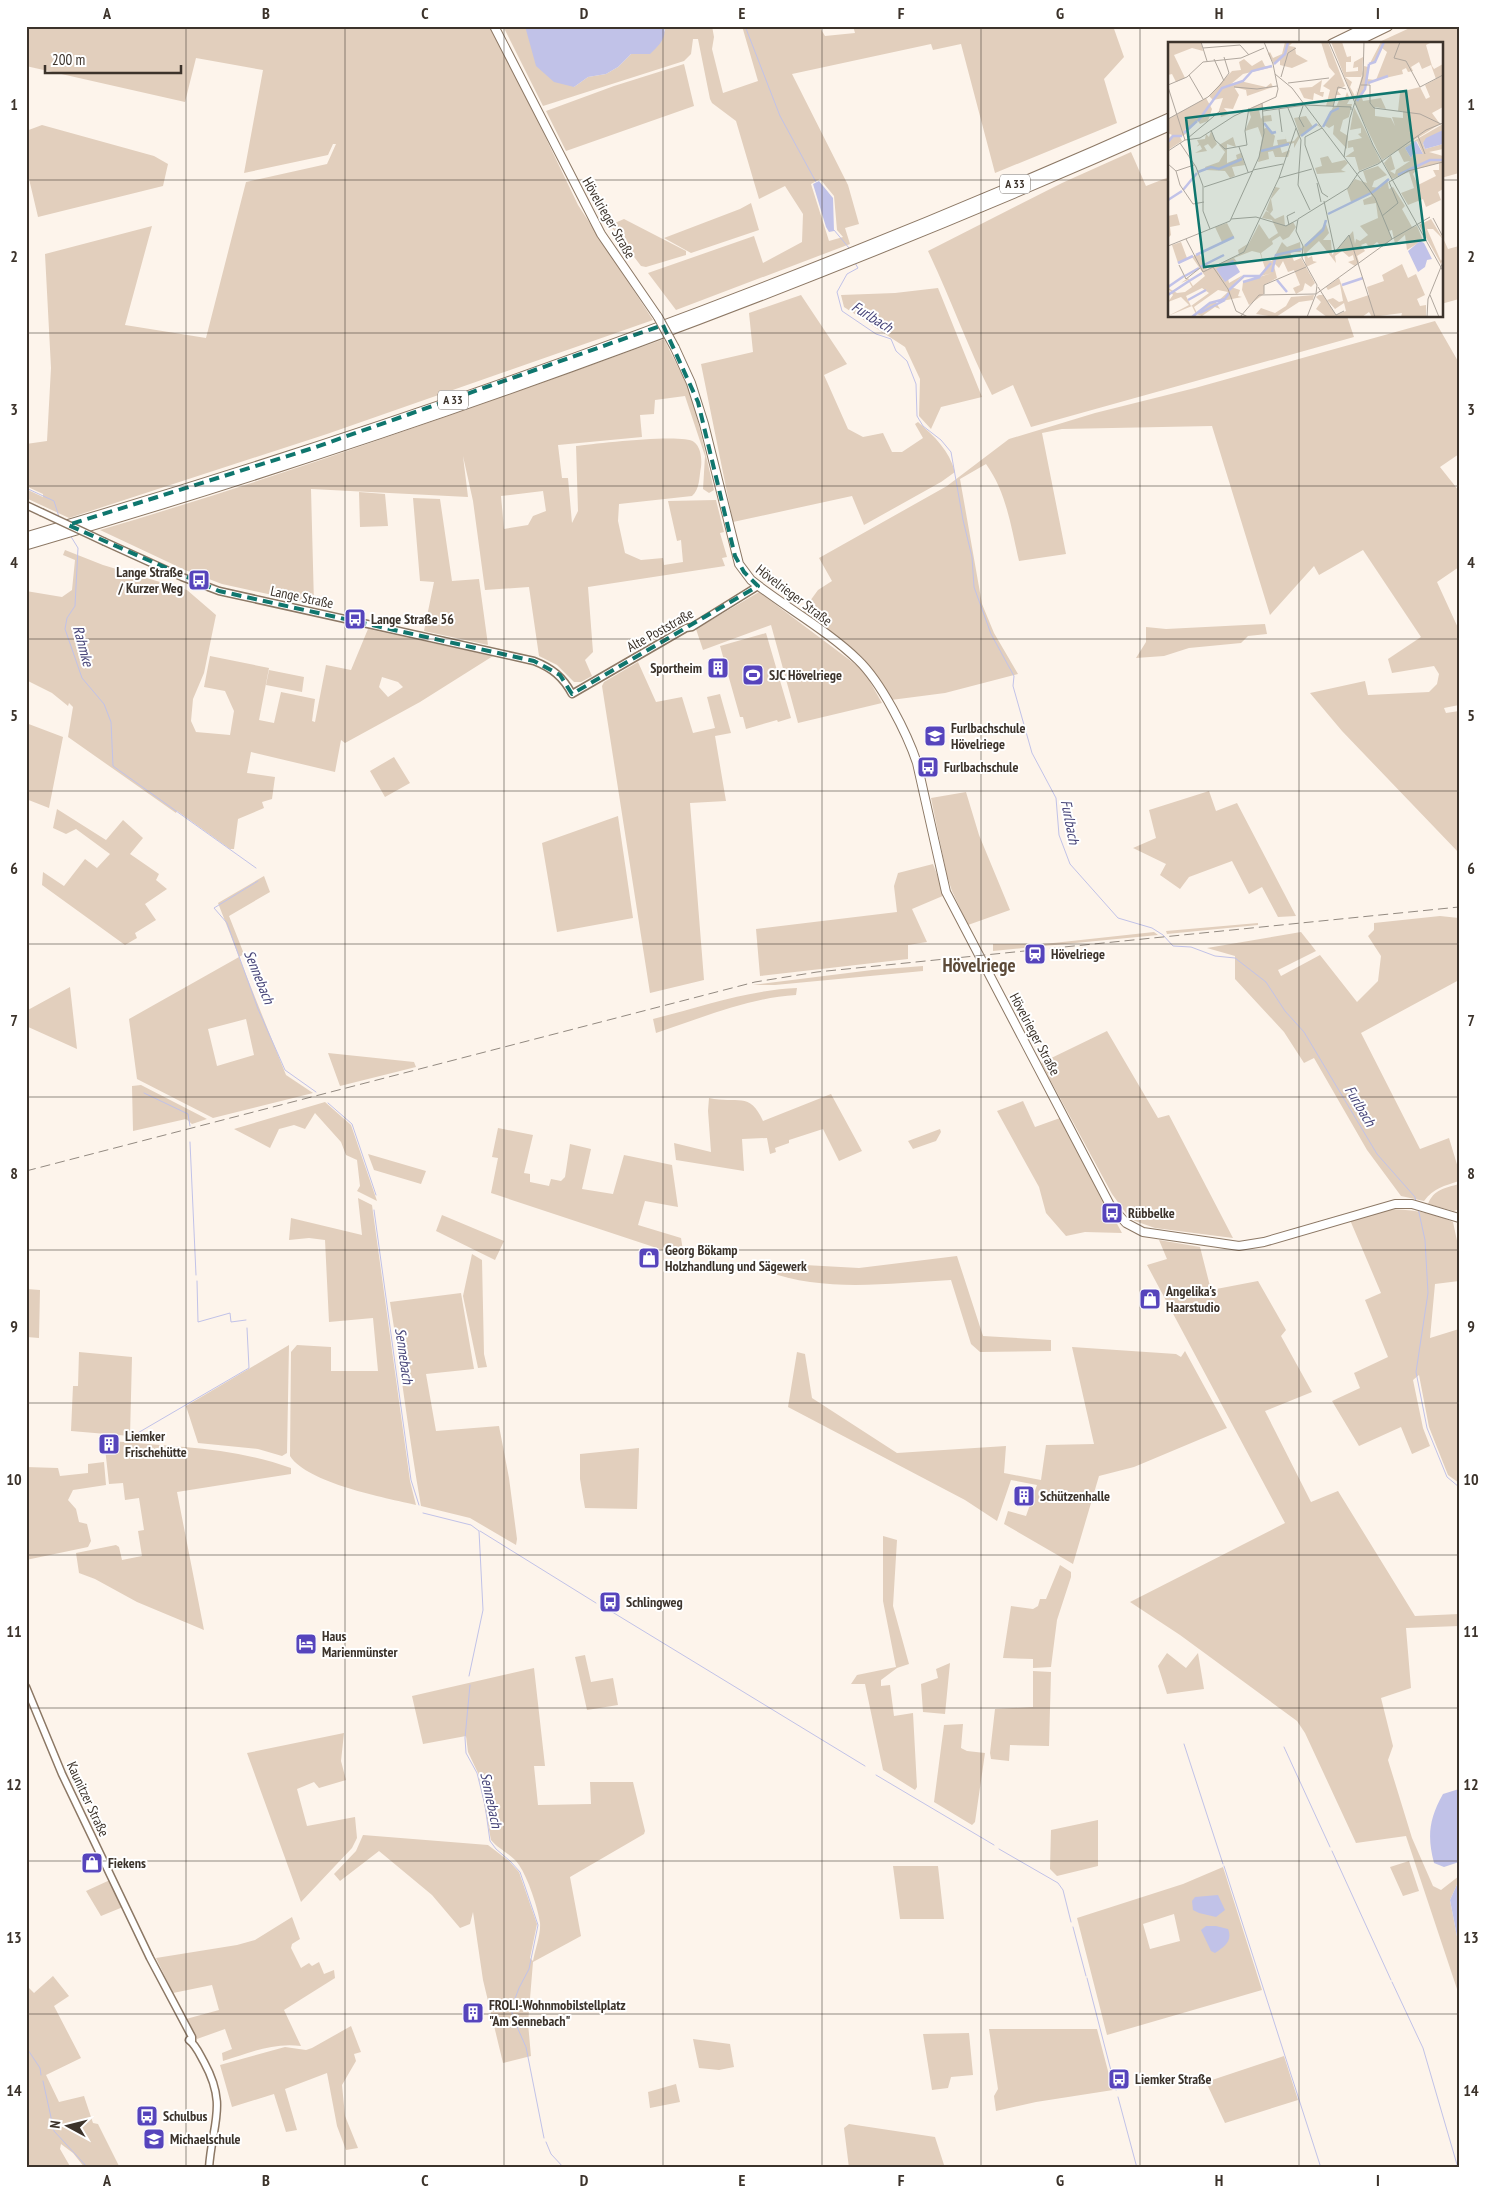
<svg xmlns="http://www.w3.org/2000/svg" width="1485" height="2194" font-family="'PT Sans Narrow',sans-serif">
	<style>
		.green { fill: #e2cfbd; fill-rule: evenodd }
		.water { fill: #c1c2e8 }
		.lines { fill: none; stroke-linecap: round; stroke-linejoin: round }
		.stream { stroke: #c1c2e8; stroke-width: 1 }
		.minor-casing { stroke: #8c7865; stroke-width: 9 }
		.major-casing { stroke: #8c7865; stroke-width: 10 }
		.highway-casing { stroke: #8c7865; stroke-width: 11 }
		.minor { stroke: #fff; stroke-width: 6 }
		.major { stroke: #fff; stroke-width: 8 }
		.highway { stroke: #fff; stroke-width: 9 }
		.rail { stroke: #938a81; stroke-width: 1; stroke-dasharray: 10 5; stroke-linecap: butt }
		.minor-bridge-casing { stroke: #8c7865; stroke-width: 9; stroke-linecap: butt }
		.major-bridge-casing { stroke: #8c7865; stroke-width: 10; stroke-linecap: butt }
		.minor-bridge { stroke: #fff; stroke-width: 6 }
		.major-bridge { stroke: #fff; stroke-width: 8 }
		.marked { fill: none; stroke: #0f766e; stroke-width: 4; stroke-dasharray: 10 6; stroke-linejoin: round }
		.grid { fill: none; stroke: #3c332b; stroke-width: 1; stroke-opacity: 0.55 }
		.labels { text-anchor: middle; stroke-width: 4; stroke-linejoin: round; paint-order: stroke }
		.shield { fill: #fff; stroke: #76706b; stroke-width: 1 }
		.shield-label { font-size: 12px; font-weight: bold; fill: #3c332b }
		.street-label { font-size: 14px; fill: #3c332b; stroke: #fff }
		.poi-label { font-size: 14px; font-weight: bold; fill: #3c332b; stroke: #fff; text-anchor: start }
		.water-label { font-size: 15px; font-style: italic; fill: #474579; stroke: #fff }
		.district-label { font-size: 19px; font-weight: bold; fill: #5d4b39; stroke: #fff }
		.inset-river { fill: none; stroke: #c1c2e8; stroke-width: 2.5 }
		.inset-road { fill: none; stroke: #b0a79e; stroke-width: 1 }
		.view { fill: #0f766e; fill-opacity: 0.15; stroke: #0f766e; stroke-width: 2.5 }
		.inset-edge { fill: none; stroke: #3c332b; stroke-width: 2.5 }
		.neatline { fill: none; stroke: #3c332b; stroke-width: 2 }
		.grid-label { font-size: 16px; text-anchor: middle; font-weight: bold; fill: #3c332b }
	</style>
	<rect width="100%" height="100%" fill="#fdf4eb"/>
	<!-- green -->
	<path class="green" d="M26,26H492L578,205L653,320L327,434L69,518L26,498V489L43,497V494L26,486V444L47,441L51,368L45,254L152,226L125,325L206,338L246,182L327,164L336,144H333L328,155L244,173L263,70L196,58L185,102L26,66Z
		M503,26H525L529,35L574,87L588,77L606,74L618,67L631,54L665,31L664,26H712L714,37L712,49L723,93L758,81L742,26H819L825,36L855,33L853,26H1113L1124,57L1104,79L1117,123L995,173L961,44L933,50L931,44L792,74L848,185L859,224L845,228L850,244L676,310L648,273L754,236L763,263L802,242L803,214L785,186L759,199L736,121L712,103L710,99L698,39H693L691,54L684,61L543,106ZM820,179L834,196L837,230L843,237L829,241L811,184Z
		M1414,26H1459V173L1441,178V44H1375Z
		M684,64L694,106L566,151L546,111L614,86Z
		M42,125L154,156L168,164L163,186L38,217L26,166V131Z
		M1131,152L1146,186L1169,177V316H1347L1354,337L1031,427L1013,385L992,395C968,348 951,299 928,251L1062,183Z
		M751,203L759,230L691,253L664,238L740,209Z
		M624,219L686,251V255L646,267L641,266L610,225Z
		M1441,238H1443L1448,249L1459,246V299L1441,304Z
		M938,288L982,397L941,407L931,429L919,416L920,379L905,347L844,307L841,295L895,293Z
		M801,295L847,364L824,375L848,429L863,437L883,433L892,452H902L923,438L915,424L918,422C935,437 949,450 955,472L941,482L864,525L852,496L733,522L701,364L753,352L749,313Z
		M1435,321L1459,363V454L1440,467L1459,491V567L1437,582L1459,630V705L1444,708L1446,713L1459,711V853L1342,731L1310,693L1365,681L1368,695L1429,692L1437,684L1439,674L1434,666L1392,673L1388,659L1421,637L1363,550L1319,575L1314,566L1270,615L1212,426L1062,429L1042,433L1066,554L1019,561C1011,528 1007,493 986,464L960,479L982,604L994,633L1018,674L945,693L891,700L866,662L802,612L818,590L832,581L819,558L947,486L1009,439L1095,413L1195,388Z
		M664,339L687,385L694,404L714,490L709,493L703,489L705,456L685,396L655,400L654,414L640,415L642,437L558,445L562,478H568L572,523L578,511L576,446C594,444 683,433 694,442C701,447 702,460 701,467C699,477 700,489 692,496L619,504L618,521L625,553L641,560L663,558L664,565L683,562L681,540L677,541L668,501L716,500L724,532L720,533L727,557L722,558L725,566L588,587L593,652L585,660L592,676L581,682H574L557,665L539,656L529,587L485,590L473,501L463,456L468,497L311,489L314,604L222,584L185,570L100,530C290,474 477,406 664,339ZM543,491L546,511L533,516L528,525L504,529L501,496Z
		M359,492L385,494L388,526L360,527Z
		M413,498L440,499L452,581L479,579L488,645L424,631L434,582L420,581Z
		M65,550L103,565L187,590L216,615L204,673L193,699L191,721L196,732L230,735L234,711L225,691L204,687L210,656L269,668L259,720L274,723L281,692L315,699L312,721L315,722L326,665L351,670L368,629L493,656L420,702L345,743L341,740L335,772L251,752L247,773L275,777L272,799L262,802L264,808L238,819L234,849H230L177,811L176,813L68,737L73,707L69,703L68,706L52,693L26,680V591L62,597L72,590L75,560L63,555ZM382,677L398,682L403,687L388,697L379,687Z
		M759,592L859,667L869,680L882,703L798,723L771,625L703,650L696,629Z
		M1265,624L1267,634L1248,636L1241,643L1189,648L1164,656L1136,658L1146,642V627L1166,629Z
		M766,633L791,718L778,722L777,720L746,729L743,717H740L720,646Z
		M638,662L656,702L682,697L693,733L715,728L707,697L720,694L731,733L715,736L726,801L690,803L704,980L650,993L602,686L604,682Z
		M269,670L304,677L302,692L266,685Z
		M26,723L63,737L49,808L26,799Z
		M394,757L410,783L385,797L370,771Z
		M1209,791L1216,811L1237,803L1296,916L1278,917L1262,887L1249,894L1232,861L1189,877L1180,889L1160,875L1166,864L1133,848L1156,838L1149,810Z
		M966,792L979,835L1010,910L968,925L952,891L947,876L931,798Z
		M57,809L106,840L123,820L143,838L130,854L159,874L156,880L167,889L145,904L156,920L135,933L137,938L125,945L42,885L43,872L64,886L85,859L97,868L110,854L76,829L66,834L53,828Z
		M618,816L633,918L557,932L542,843Z
		M933,864L945,895L912,909L927,942L908,945V959L760,976L756,929L897,912L894,886L898,873Z
		M264,876L270,892L229,916L244,954L239,957L286,1075L313,1093L213,1118L137,1079L129,1019L239,957L218,903ZM246,1019L254,1055L217,1066L208,1029Z
		M1440,916L1459,918V980L1361,1033L1420,1149L1449,1138L1459,1171V1181C1444,1186 1434,1188 1424,1201L1401,1196L1367,1150L1314,1058L1304,1063L1284,1032L1235,979V956L1207,948L1301,932L1316,951L1278,970L1281,976L1320,955L1357,1002L1378,981L1381,956L1368,936L1374,930V923Z
		M1258,923V925L1167,934L1166,931Z
		M1154,932L1158,935L993,951V944H1044Z
		M923,966V971L775,985H753L872,970Z
		M70,987L77,1049L26,1026V1011Z
		M797,988L796,995C747,998 702,1018 656,1033L653,1019C700,1007 748,990 797,988Z
		M1107,1031L1158,1118L1169,1115L1233,1238L1155,1228L1135,1221L1128,1216L1112,1194L1041,1063Z
		M328,1053L414,1062L416,1067L340,1086Z
		M141,1085L207,1119L192,1124L186,1119L133,1131L132,1086Z
		M831,1094L862,1151L839,1161L823,1129L789,1140V1143L775,1148L776,1152L770,1154L767,1138L742,1139L744,1171L676,1160L674,1143L711,1152L708,1111L709,1098C737,1104 750,1091 763,1121Z
		M1023,1101L1035,1127L1060,1118L1122,1233L1085,1232L1066,1236L1046,1213L1039,1187L997,1111Z
		M325,1102L351,1125L377,1201L357,1191L360,1186L357,1160L346,1155L341,1142L315,1113L305,1129L294,1125L279,1129L270,1148L234,1129Z
		M498,1128L533,1135L524,1173L530,1174V1182L549,1186L551,1179L561,1181L565,1177L570,1144L591,1149L582,1189L613,1194L624,1155L672,1165L678,1207L645,1201L638,1225L681,1238L684,1257L491,1193L498,1158L492,1157Z
		M940,1129L941,1132L936,1141L913,1149L908,1141Z
		M368,1154L426,1171L421,1184L374,1170Z
		M1459,1184V1209L1454,1211L1428,1204C1434,1189 1445,1188 1459,1184Z
		M358,1198L372,1205L410,1481L416,1505C386,1498 307,1483 290,1456L291,1352L297,1345L331,1347V1371H378L373,1318L329,1322L325,1240L309,1238L289,1240L291,1218L362,1235Z
		M1385,1209C1409,1209 1431,1212 1453,1222L1459,1250V1281L1435,1284L1430,1338L1459,1329V1483L1448,1475L1429,1427L1419,1375L1413,1380L1423,1428L1430,1446L1412,1454L1401,1427L1359,1446L1332,1401L1360,1388L1354,1373L1388,1357L1365,1300L1381,1293L1350,1220Z
		M442,1215L504,1241L495,1260L436,1231Z
		M1159,1240L1200,1247L1211,1290L1258,1281L1286,1330L1281,1336L1312,1392L1265,1411L1311,1502L1338,1491L1415,1616L1459,1614V1626L1406,1628L1411,1688L1381,1698L1393,1746L1388,1760L1412,1838L1433,1886L1441,1890L1459,1876V1880L1450,1900L1459,1947V1995L1406,1836L1356,1843L1305,1733L1297,1721L1180,1635L1130,1602L1285,1523L1147,1265L1167,1259Z
		M472,1254L482,1260L484,1354L487,1367L478,1368L463,1296Z
		M957,1256L983,1336L1051,1340V1351L980,1352L971,1344L951,1280C889,1283 825,1293 766,1271L768,1263L859,1268Z
		M27,1289L40,1290L39,1338L27,1337Z
		M461,1293L474,1369L426,1374L436,1431L499,1426L509,1478L517,1539L516,1545L470,1518L421,1506C409,1438 401,1370 390,1302Z
		M289,1345L287,1453L282,1456L258,1449L198,1443L186,1406Z
		M1072,1347L1176,1354L1181,1357L1185,1351L1227,1428L1134,1467L1099,1476L1073,1564L1004,1524L1008,1511L1026,1516L1037,1485L1011,1480L997,1521L965,1500L788,1407L797,1352L805,1354L812,1398L897,1453L1006,1446L1004,1473L1041,1480L1046,1445L1094,1444Z
		M79,1352L132,1357L130,1436L71,1431L73,1386H78Z
		M113,1441C172,1447 234,1447 291,1468V1474L177,1492L204,1630L137,1602L95,1579L79,1573L76,1553L116,1545L119,1547L122,1560L142,1556L138,1531L144,1530L139,1498L125,1500L123,1483L109,1484L105,1448H112Z
		M639,1448L637,1509L585,1508L580,1479V1454Z
		M104,1462L106,1485L73,1490L68,1500L76,1509L79,1522L87,1524L91,1541L88,1547L26,1560V1467L58,1468L60,1476L88,1473V1464Z
		M883,1536L897,1540L893,1606L909,1664L897,1668L881,1680V1686L890,1685L894,1716L913,1713L917,1787L915,1790L883,1770L865,1684H851L857,1675L896,1667L883,1601Z
		M1060,1565L1071,1572V1577L1057,1620L1051,1667L1033,1668V1659L1003,1658L1011,1606L1033,1609L1038,1606L1040,1599H1046Z
		M1167,1653L1186,1668L1198,1653L1204,1689L1167,1694L1158,1666Z
		M585,1655L591,1682L613,1678L618,1705L587,1710L575,1657Z
		M950,1663L945,1714L923,1712L921,1684L938,1678L936,1669Z
		M534,1668L545,1766H534L538,1805L591,1804L590,1782H633L645,1831L644,1834L570,1877L581,1936L533,1962L528,2023L531,2056L503,2063L483,1980L473,1912L470,1924L460,1928L432,1895L379,1851L340,1881L334,1874L356,1851L363,1835L488,1845L509,1861L519,1872L537,1924L530,1958L533,1961C535,1950 541,1934 540,1923C538,1908 528,1878 519,1865C512,1854 499,1850 491,1840L478,1773L468,1752L466,1736L423,1744L412,1696Z
		M1033,1671L1051,1672L1049,1746L1010,1745L1009,1761L991,1759L990,1753L995,1709L1033,1707Z
		M963,1724L961,1748L967,1751L985,1753L975,1822L972,1825L934,1802L944,1725Z
		M344,1733L341,1761L346,1780L319,1788L314,1782L297,1789L307,1826L355,1817L357,1838L352,1848L301,1902L247,1753Z
		M1098,1820V1866L1057,1876L1050,1869L1051,1830Z
		M1409,1861L1419,1891L1403,1896L1390,1867Z
		M893,1866H938L944,1919H900Z
		M1223,1867L1262,1990L1107,2035L1077,1918L1183,1884ZM1174,1914L1180,1941L1150,1949L1143,1924Z
		M110,1880L123,1907L101,1916L86,1891Z
		M292,1917L300,1939L292,1944L291,1948L301,1968L309,1963L312,1966L319,1962L324,1974L334,1970L335,1978L284,2010L301,2046C274,2042 249,2053 223,2061L222,2053L232,2049L225,2029L197,2039L186,2019L219,2010L212,1985L173,1993L156,1958L237,1945L255,1940Z
		M53,1976L69,1996L54,2006L81,2058L46,2075L59,2102L84,2096L93,2123L98,2124L120,2168H85L73,2153L61,2144L60,2149L71,2168H26V1985L34,1993Z
		M351,2026L361,2052L354,2054L356,2061L342,2085L345,2116L358,2148L346,2150L337,2126L327,2073L285,2089L297,2130L286,2132L274,2094L232,2107L220,2065L285,2047L306,2050L312,2048Z
		M989,2029H1097L1113,2090L1036,2102L996,2111L994,2096L998,2089Z
		M969,2033L973,2075L951,2077L948,2088L932,2090L923,2034Z
		M693,2039L730,2044L734,2067L719,2070L699,2068Z
		M1284,2056L1298,2100L1225,2123L1206,2082Z
		M676,2084L680,2102L650,2108L648,2092Z
		M849,2124L935,2137L945,2168H849L844,2128Z"/>
	<!-- water -->
	<path class="water" d="M525,26H664C667,39 658,46 650,54H631L618,67L606,74L588,77L574,87L554,82L536,66Z
		M819,181L833,198L834,231L829,232L826,227L813,184Z
		M1459,1789V1862L1444,1867L1434,1863C1427,1836 1429,1819 1443,1794Z
		M1459,1880V1947L1450,1900Z
		M1218,1895L1225,1910L1216,1917L1199,1913L1193,1910L1192,1901L1195,1897Z
		M1216,1926L1228,1929C1233,1941 1224,1947 1215,1953L1211,1951L1201,1930L1206,1926Z"/>
	<g class="lines">
		<!-- stream -->
		<path class="stream" d="M745,26L780,116L816,182
			M834,230L849,248
			M855,263L858,268L847,274L837,292L842,311L876,334L891,339L896,351L907,361L916,384L917,416L923,426L941,440L951,452L963,520L972,557L974,587L991,634L1014,676L1013,686L1032,753L1056,798L1059,835L1070,864L1118,918L1152,928L1163,935L1173,946L1191,947L1215,956L1235,958L1266,982L1285,1011L1304,1032L1377,1154L1415,1197L1416,1202
			M26,488L54,501L59,517
			M70,535L78,548L75,606L67,618L65,629L82,678L104,704L111,722L113,766L256,868
			M258,881L214,908L227,923L258,1009L285,1070L316,1092
			M144,1093L188,1114L190,1126
			M328,1103L352,1124L376,1195
			M190,1142L196,1275
			M1418,1208L1425,1240L1428,1293L1416,1372L1427,1428L1447,1477L1459,1487
			M374,1210L411,1480L419,1505
			M197,1281L198,1322L230,1313L231,1322L246,1320
			M136,1434L249,1368L247,1328
			M423,1513L471,1525L479,1531L483,1610L469,1676
			M480,1531L596,1603
			M604,1607L865,1766
			M470,1685L465,1738L466,1753L477,1773L485,1805L490,1841L496,1849L510,1861L520,1872L538,1925L529,1969L519,1988L511,2009L514,2020L526,2047L544,2138
			M1184,1744L1223,1864
			M1284,1747L1330,1847
			M876,1775L994,1845
			M999,1849L1058,1883L1063,1890L1071,1922
			M1332,1851L1391,1980
			M1224,1866L1321,2168
			M1073,1927L1086,1976
			M1087,1978L1116,2090
			M1392,1982L1423,2048L1458,2168
			M26,2047L40,2068L41,2075
			M43,2081L54,2131L88,2168
			M1118,2097L1137,2168
			M546,2142L551,2154L564,2168"/>
		<!-- minor casing -->
		<g class="minor-casing">
			<path id="minor" d="M26,505L41,512
				M105,542L182,577L219,591L534,661C552,668 563,677 572,694L686,628L692,627L758,586
				M26,1687L62,1774L150,1958L192,2037V2042
				M189,2040C196,2045 200,2055 204,2062C228,2106 212,2123 209,2168"/>
		</g>
		<!-- major casing -->
		<g class="major-casing">
			<path id="major" d="M494,26L601,234L658,317
				M675,348L691,383L704,424L739,564L751,580C785,607 827,630 858,660C881,682 907,733 917,763L946,892L1110,1205L1126,1223L1143,1232L1239,1246L1264,1242L1395,1204H1412L1459,1218"/>
		</g>
		<!-- highway casing -->
		<g class="highway-casing">
			<path id="highway" d="M1332,44L1369,26
				M1351,44L1388,26
				M26,537C415,423 799,284 1169,118
				M26,545C416,431 798,291 1169,126"/>
		</g>
		<!-- minor -->
		<use href="#minor" class="minor"/>
		<!-- major -->
		<use href="#major" class="major"/>
		<!-- highway -->
		<use href="#highway" class="highway"/>
		<!-- rail -->
		<path class="rail" d="M26,1171L755,982L817,972L1459,907"/>
		<!-- minor-bridge casing -->
		<g class="minor-bridge-casing">
			<path id="minor-bridge" d="M41,512L105,542"/>
		</g>
		<!-- major-bridge casing -->
		<g class="major-bridge-casing">
			<path id="major-bridge" d="M658,317L675,348"/>
		</g>
		<!-- minor-bridge -->
		<use href="#minor-bridge" class="minor-bridge"/>
		<!-- major-bridge -->
		<use href="#major-bridge" class="major-bridge"/>
	</g>
	<!-- marked area -->
	<path class="marked" d="M663,325L698,402L735,556L744,572L758,586L572,694L560,675L534,661L219,591L68,525L313,448Z"/>
	<!-- grid -->
	<path class="grid" d="M186,26V2168M345,26V2168M504,26V2168M663,26V2168M822,26V2168M981,26V2168M1140,26V2168M1299,26V44M26,180H1169M1441,180H1459M1299,316V2168M26,333H1459M26,486H1459M26,639H1459M26,791H1459M26,944H1459M26,1097H1459M26,1250H1459M26,1403H1459M26,1555H1459M26,1708H1459M26,1861H1459M26,2014H1459"/>
	<!-- icons -->
	<defs>
		<g id="bus-square" transform="scale(1.125)"><rect x="-9" y="-9" width="18" height="18" rx="4" fill="#5644bc" stroke="#fff"/><path d="M-5-6H5V4H4V6H2V4H-2V6H-4V4H-5ZM-3.5-4V0h7V-4ZM-3.5 1.2v1.5H-2V1.2ZM2 1.2v1.5H3.5V1.2Z" fill="#fff"/></g>
		<g id="building-square" transform="scale(1.125)"><rect x="-9" y="-9" width="18" height="18" rx="4" fill="#5644bc" stroke="#fff"/><path d="M-4-6H4V6H1V3H-1V6H-4ZM-2.5-4.3h1.7v1.8h-1.7ZM.8-4.3h1.7v1.8H.8ZM-2.5-1h1.7V.8h-1.7ZM.8-1h1.7V.8H.8Z" fill="#fff"/></g>
		<g id="stadium-square" transform="scale(1.125)"><rect x="-9" y="-9" width="18" height="18" rx="4" fill="#5644bc" stroke="#fff"/><path d="M0-5a6.5 5 0 1 0 0 10a6.5 5 0 1 0 0-10ZM-3.5-1.8h7v3.6h-7Z" fill="#fff"/></g>
		<g id="school-square" transform="scale(1.125)"><rect x="-9" y="-9" width="18" height="18" rx="4" fill="#5644bc" stroke="#fff"/><path d="M0-5L7-2L0 1L-7-2ZM-4 1L0 2.5L4 1V4Q0 6-4 4Z" fill="#fff"/></g>
		<g id="station-square" transform="scale(1.125)"><rect x="-9" y="-9" width="18" height="18" rx="4" fill="#5644bc" stroke="#fff"/><path d="M-3-6H3Q5-6 5-4V2Q5 4 3 4L4.5 6H3L1.5 4h-3L-3 6H-4.5L-3 4Q-5 4-5 2V-4Q-5-6-3-6ZM-3.5-4v3h7v-3ZM-3.5 1v1.5H-2V1ZM2 1v1.5H3.5V1Z" fill="#fff"/></g>
		<g id="shop-square" transform="scale(1.125)"><rect x="-9" y="-9" width="18" height="18" rx="4" fill="#5644bc" stroke="#fff"/><path d="M-5-2.5h2.3a2.7 3.5 0 0 1 5.4 0H5L5.5 6h-11ZM-1.5-2.5h3a1.5 2.3 0 0 0-3 0Z" fill="#fff"/></g>
		<g id="hotel-square" transform="scale(1.125)"><rect x="-9" y="-9" width="18" height="18" rx="4" fill="#5644bc" stroke="#fff"/><path d="M-6-4.5h1.5V1H6V5H4.5V3h-9V5H-6ZM-4 0a1.8 1.8 0 1 1 3.6 0ZM.5 0V-2.5h3Q6-2.5 6 0Z" fill="#fff"/></g>
	</defs>
	<g fill-rule="evenodd">
		<use href="#bus-square" x="199" y="580"/>
		<use href="#bus-square" x="355" y="619"/>
		<use href="#building-square" x="718" y="668"/>
		<use href="#stadium-square" x="753" y="675"/>
		<use href="#school-square" x="935" y="736"/>
		<use href="#bus-square" x="928" y="767"/>
		<use href="#station-square" x="1035" y="954"/>
		<use href="#bus-square" x="1112" y="1213"/>
		<use href="#shop-square" x="649" y="1258"/>
		<use href="#shop-square" x="1150" y="1299"/>
		<use href="#building-square" x="109" y="1444"/>
		<use href="#building-square" x="1024" y="1496"/>
		<use href="#bus-square" x="610" y="1602"/>
		<use href="#hotel-square" x="306" y="1644"/>
		<use href="#shop-square" x="92" y="1863"/>
		<use href="#building-square" x="473" y="2013"/>
		<use href="#bus-square" x="1119" y="2079"/>
		<use href="#bus-square" x="147" y="2116"/>
		<use href="#school-square" x="154" y="2139"/>
	</g>
	<g class="labels">
		<!-- shield labels -->
		<g class="shield">
			<rect x="1000" y="174.5" width="30" height="19" rx="4"/>
			<rect x="438" y="390.5" width="30" height="19" rx="4"/>
		</g>
		<g class="shield-label">
			<text x="1015" y="188">A 33</text>
			<text x="453" y="404">A 33</text>
		</g>
		<!-- street labels -->
		<g class="street-label">
			<text transform="translate(609 218) rotate(60)" y="5">Hövelrieger Straße</text>
			<text transform="translate(794 595) rotate(37)" y="5">Hövelrieger Straße</text>
			<text transform="translate(302 597) rotate(12)" y="5">Lange Straße</text>
			<text transform="translate(660 630) rotate(-29)" y="5">Alte Poststraße</text>
			<text transform="translate(1035 1034) rotate(62)" y="5">Hövelrieger Straße</text>
			<text transform="translate(88 1799) rotate(65)" y="5">Kaunitzer Straße</text>
		</g>
		<!-- poi labels -->
		<g class="poi-label">
			<text x="183" y="577" text-anchor="end">Lange Straße<tspan x="183" dy="16">/ Kurzer Weg</tspan></text>
			<text x="371" y="624">Lange Straße 56</text>
			<text x="702" y="673" text-anchor="end">Sportheim</text>
			<text x="769" y="680">SJC Hövelriege</text>
			<text x="951" y="733">Furlbachschule<tspan x="951" dy="16">Hövelriege</tspan></text>
			<text x="944" y="772">Furlbachschule</text>
			<text x="1051" y="959">Hövelriege</text>
			<text x="1128" y="1218">Rübbelke</text>
			<text x="665" y="1255">Georg Bökamp<tspan x="665" dy="16">Holzhandlung und Sägewerk</tspan></text>
			<text x="1166" y="1296">Angelika's<tspan x="1166" dy="16">Haarstudio</tspan></text>
			<text x="125" y="1441">Liemker<tspan x="125" dy="16">Frischehütte</tspan></text>
			<text x="1040" y="1501">Schützenhalle</text>
			<text x="626" y="1607">Schlingweg</text>
			<text x="322" y="1641">Haus<tspan x="322" dy="16">Marienmünster</tspan></text>
			<text x="108" y="1868">Fiekens</text>
			<text x="489" y="2010">FROLI-Wohnmobilstellplatz<tspan x="489" dy="16">"Am Sennebach"</tspan></text>
			<text x="1135" y="2084">Liemker Straße</text>
			<text x="163" y="2121">Schulbus</text>
			<text x="170" y="2144">Michaelschule</text>
		</g>
		<!-- water labels -->
		<g class="water-label">
			<text transform="translate(872 317) rotate(32)" y="5">Furlbach</text>
			<text transform="translate(83 646) rotate(75)" y="5">Rahmke</text>
			<text transform="translate(1070 822) rotate(79)" y="5">Furlbach</text>
			<text transform="translate(259 977) rotate(68)" y="5">Sennebach</text>
			<text transform="translate(1360 1106) rotate(59)" y="5">Furlbach</text>
			<text transform="translate(404 1356) rotate(82)" y="5">Sennebach</text>
			<text transform="translate(491 1800) rotate(78)" y="5">Sennebach</text>
		</g>
		<!-- district labels -->
		<g class="district-label">
			<text x="979" y="972">Hövelriege</text>
		</g>
	</g>
	<!-- overview -->
	<g transform="translate(1168 42)">
		<rect width="275" height="275" fill="#fdf4eb"/>
		<path d="M0,0H33L35,9L24,6L6,13L17,36L8,40L4,32L0,33ZM117,0H125L121,4L127,5L128,12L140,19L124,26L112,23V17L106,22L100,12L102,10L105,16L114,12ZM153,0H160L177,44L169,48L173,53H168L165,64H158L162,48L155,44L167,32L161,25ZM163,0H174L179,15L183,14V20H178V30L190,29V25L185,26L186,20L195,15L194,35H177L184,40L182,45L187,54L191,43L186,59ZM264,0L258,3L264,24L266,27L275,22V65L264,71L272,82L214,118L187,62L196,24L200,25L213,0ZM214,6L219,10L208,38L235,32L234,28L238,26L240,30L245,29L243,25L251,20L254,27L263,23L268,37L257,43L262,55L258,57L252,45L232,50L230,69H235V76L224,75L227,84L223,76L207,74V65L218,67L213,56L195,59L193,53L197,44L207,38L199,37L202,22L206,21ZM76,17L84,24L94,18L97,24L105,25L75,32L63,42L72,39L98,45L103,41L105,45L79,54L78,48L66,45L71,53L65,67L56,66L61,72L53,75L51,68L55,56L45,58L41,54L64,29L73,28L71,20ZM154,38L152,50H156L155,55L146,51L145,58L136,56L131,46L144,45ZM179,50L182,57L179,62H184L181,75L175,78L172,89L180,94L179,107L165,92L166,83L161,86L156,83L165,65H168L172,56H177ZM38,56L44,67L40,79L32,82L30,79L17,88L18,92L12,95L14,99L0,108V97L4,93L0,91V77ZM94,61L95,68L109,67L91,68L93,77L95,74L103,73L104,79L95,80L96,87L99,85L107,94L105,104L110,103L109,98L118,97L117,93L119,100L126,99L130,94L128,86L132,95L126,106V101L112,104L114,111L122,108L120,115H107L105,109L100,110L101,117L90,120L94,96L90,85L77,89L83,75L80,67ZM186,65L213,120L191,129L187,115H177L186,109L185,105L180,106V99L194,96L190,92L193,91V86L182,88ZM138,74L145,85L150,82L154,86L149,83L132,94L126,76ZM275,82V88L255,101L257,107L275,102V107L261,110L275,114V147L270,150L273,158L258,165L255,157L240,163L233,151L246,146L241,130L224,137L216,121L223,113L227,127L222,129L227,132L228,128L242,119L236,120L230,108ZM249,99L255,112H245L243,116L237,106ZM271,121V128H265L268,134L250,143L245,132L249,127ZM43,89L49,102L44,107L40,102L36,104L39,109L27,111L34,107L32,103L28,105L31,102L29,98L37,97L38,92L41,95ZM65,95L68,105L59,102V121L69,117L68,113L73,111L77,123L64,125L67,134L62,136L57,129L38,128L37,125L51,120L57,110L51,103ZM160,114L164,121L177,118L180,121L173,128L178,130L149,132L147,126L154,124L152,116ZM210,124L219,133L206,139L204,145L212,146L219,137L221,147L225,145L237,164L234,167L244,185L249,184L255,198L239,208L237,193L227,202L224,188L221,189L224,197L214,205L209,200L202,206L198,201L193,203L197,209L189,214L191,220L187,224L180,220L186,218L185,213L181,215L174,209L167,214L168,221L151,199L138,211L140,216L144,214L145,219L149,220L138,225L135,205L158,182L161,191L155,198H163L164,213L185,189L187,202L188,197L192,199L200,193L192,184L210,176L208,161L196,163L195,158L204,154L202,151L183,160L179,147L187,137L199,141L195,129ZM107,145L112,146L103,157L105,168L102,172L107,177L116,173L117,184L125,180L128,185L121,195L115,198L112,194L104,199L105,202L93,211L95,219H104L114,200L119,205L132,200L133,210H122L126,219L133,216L147,241L143,245L137,241L135,248L128,252L125,246L132,243L126,228L120,230L115,219L111,226L105,220L109,236L96,243V252L81,263L74,248L75,240L104,231L93,234L97,226L92,211L84,209L66,216L69,220L57,223L61,241L75,233L63,245L72,248L70,254L74,255L49,260L60,250L50,248L26,265L29,271L47,259L52,267L47,265L34,274L28,272L24,264L0,274L21,263L13,255L0,260L5,253L0,246L9,251L17,250L24,245L20,238L13,241L20,236L25,244L37,234L24,215L31,211L39,227L71,213L70,208L81,201L87,190L82,187L87,190L91,182L101,197L110,191L104,178L94,176L98,169L102,171L98,168ZM34,246L41,251L23,264L18,254ZM9,172L12,183L2,185L3,193L0,196V174ZM263,177L275,197L265,187H259L273,219L275,216L273,222L251,183ZM59,181L66,195L54,200L47,185ZM13,200L19,216L10,221L4,203ZM234,222L240,236L248,232L257,253L249,257L252,264L258,263V275H233L234,271L204,275L201,270L194,275H159L148,267L153,260L148,255L151,253H155L168,273L178,269L176,261L167,267L159,258L165,256L171,260L175,259L172,242L160,248L158,245L171,236L180,260L201,253L199,245L216,239L214,233ZM146,253L145,258L131,260L108,275L88,272L93,266L107,271L118,264L123,255Z" fill="#e2cfbd" fill-rule="evenodd"/>
		<path d="M275,88V102L257,107L255,101L258,96ZM248,99L255,112H245L243,116L237,106ZM252,199L256,201L264,217L259,218L257,225L250,230L240,209ZM65,218L72,230L57,240L48,227Z" fill="#c1c2e8"/>
		<path class="inset-river" d="M106,22L117,12L120,0M201,22L207,20L216,0M200,41L220,34M189,59L197,47L201,22M30,79L54,46L75,39L84,29L104,24M96,81L104,91L108,90M155,85L163,70L171,66M16,91L29,79M133,94L149,82M0,100L5,94H14M93,109L121,102M30,130L43,125L51,127L74,117M230,133L262,118H275M15,148L29,131M0,158L14,149M160,172L205,150L221,137M137,204L155,188L158,178M28,213L66,195M10,221L25,214M32,225L56,213M104,230L108,213L134,207M17,234L31,226M92,234L103,221M109,238L119,250M21,239L34,231M75,240L92,235M174,243L195,236M0,245L16,234M61,248L76,234H93M0,253L21,239M20,258L38,248M32,271L57,258M24,275L42,261L57,257L61,251"/>
		<path class="inset-road" d="M33,0L39,19M161,0L205,103L275,229M232,0L226,16L238,19L252,45L275,33M35,6L72,3L81,13M46,17L56,39M107,32L124,46L207,156L224,197M21,33L35,57M113,35L120,11L128,6M120,41L161,36M0,43L19,35L35,20L73,16L96,6M193,43H202V61L206,66L252,72L273,82M0,45L17,98M66,45L89,47L109,44M135,64L131,76L136,85M165,65L170,45L178,47M120,66L133,98L130,143L142,168M111,67L114,90M95,69L137,63L183,65V68M0,77L40,55L52,43L61,31L56,15M154,86L137,95V103L154,151L160,155M43,88L47,98L57,107L79,103L77,89L81,66M250,94L257,112M20,96L52,69M12,101L28,125L35,144V169L42,187M71,105L80,130M0,109L17,98L32,96L66,74L108,55L110,47L105,22L96,0M176,115L182,76L195,34L196,0M0,122L8,129L12,143L25,162L36,160M85,128L115,122M8,129L26,123M111,136L144,127M149,141L153,160M36,145L85,129M156,159L167,210M214,174L230,161L221,140L240,129L275,120M265,176L275,195M63,177L88,175L118,184L129,178M121,183L119,174L127,170M181,193L207,275M18,197L35,230L76,210L111,136L128,86M0,204L62,179L91,115L96,91L94,61M167,210L181,193M11,223L18,237L32,226M45,225L60,247L68,269L80,275M150,245L168,273L176,269M96,252V243L138,225M262,253L271,275M72,275L91,253L148,252L149,243L134,216L135,204L128,189L130,177L180,146L191,130L210,122L258,88L275,81M139,275L148,252L224,197L262,175M259,275L260,257L275,220"/>
		<path class="view" d="M238,49L257,198L36,225L18,76Z"/>
		<rect width="275" height="275" class="inset-edge"/>
	</g>
	<!-- border -->
	<rect width="1485" height="2194" fill="none" stroke="#ffffff" stroke-width="55"/>
	<!-- north arrow -->
	<g transform="translate(68 2126) rotate(277)" stroke="#ffffff" stroke-width="4" paint-order="stroke">
	<path d="M0-4L9 19L0 12L-9 19Z" fill="#3c332b"/>
	<text y="-8" font-size="14" font-weight="bold" text-anchor="middle" fill="#3c332b">N</text>
	</g>
	<!-- scale -->
	<path d="M45 65v8h136v-8" fill="none" stroke="#3c332b" stroke-width="2.5"/>
	<text x="52" y="65" font-size="15" fill="#3c332b" stroke="#ffffff" stroke-width="4" paint-order="stroke">200 m</text>
	<rect x="28" y="28" width="1430" height="2138" class="neatline"/>
	<g class="grid-label">
		<text x="107" y="19">A</text>
		<text x="266" y="19">B</text>
		<text x="425" y="19">C</text>
		<text x="584" y="19">D</text>
		<text x="742" y="19">E</text>
		<text x="901" y="19">F</text>
		<text x="1060" y="19">G</text>
		<text x="1219" y="19">H</text>
		<text x="1378" y="19">I</text>
		<text x="14" y="110">1</text>
		<text x="1471" y="110">1</text>
		<text x="14" y="262">2</text>
		<text x="1471" y="262">2</text>
		<text x="14" y="415">3</text>
		<text x="1471" y="415">3</text>
		<text x="14" y="568">4</text>
		<text x="1471" y="568">4</text>
		<text x="14" y="721">5</text>
		<text x="1471" y="721">5</text>
		<text x="14" y="874">6</text>
		<text x="1471" y="874">6</text>
		<text x="14" y="1026">7</text>
		<text x="1471" y="1026">7</text>
		<text x="14" y="1179">8</text>
		<text x="1471" y="1179">8</text>
		<text x="14" y="1332">9</text>
		<text x="1471" y="1332">9</text>
		<text x="14" y="1485">10</text>
		<text x="1471" y="1485">10</text>
		<text x="14" y="1637">11</text>
		<text x="1471" y="1637">11</text>
		<text x="14" y="1790">12</text>
		<text x="1471" y="1790">12</text>
		<text x="14" y="1943">13</text>
		<text x="1471" y="1943">13</text>
		<text x="14" y="2096">14</text>
		<text x="1471" y="2096">14</text>
		<text x="107" y="2186">A</text>
		<text x="266" y="2186">B</text>
		<text x="425" y="2186">C</text>
		<text x="584" y="2186">D</text>
		<text x="742" y="2186">E</text>
		<text x="901" y="2186">F</text>
		<text x="1060" y="2186">G</text>
		<text x="1219" y="2186">H</text>
		<text x="1378" y="2186">I</text>
	</g>
</svg>
